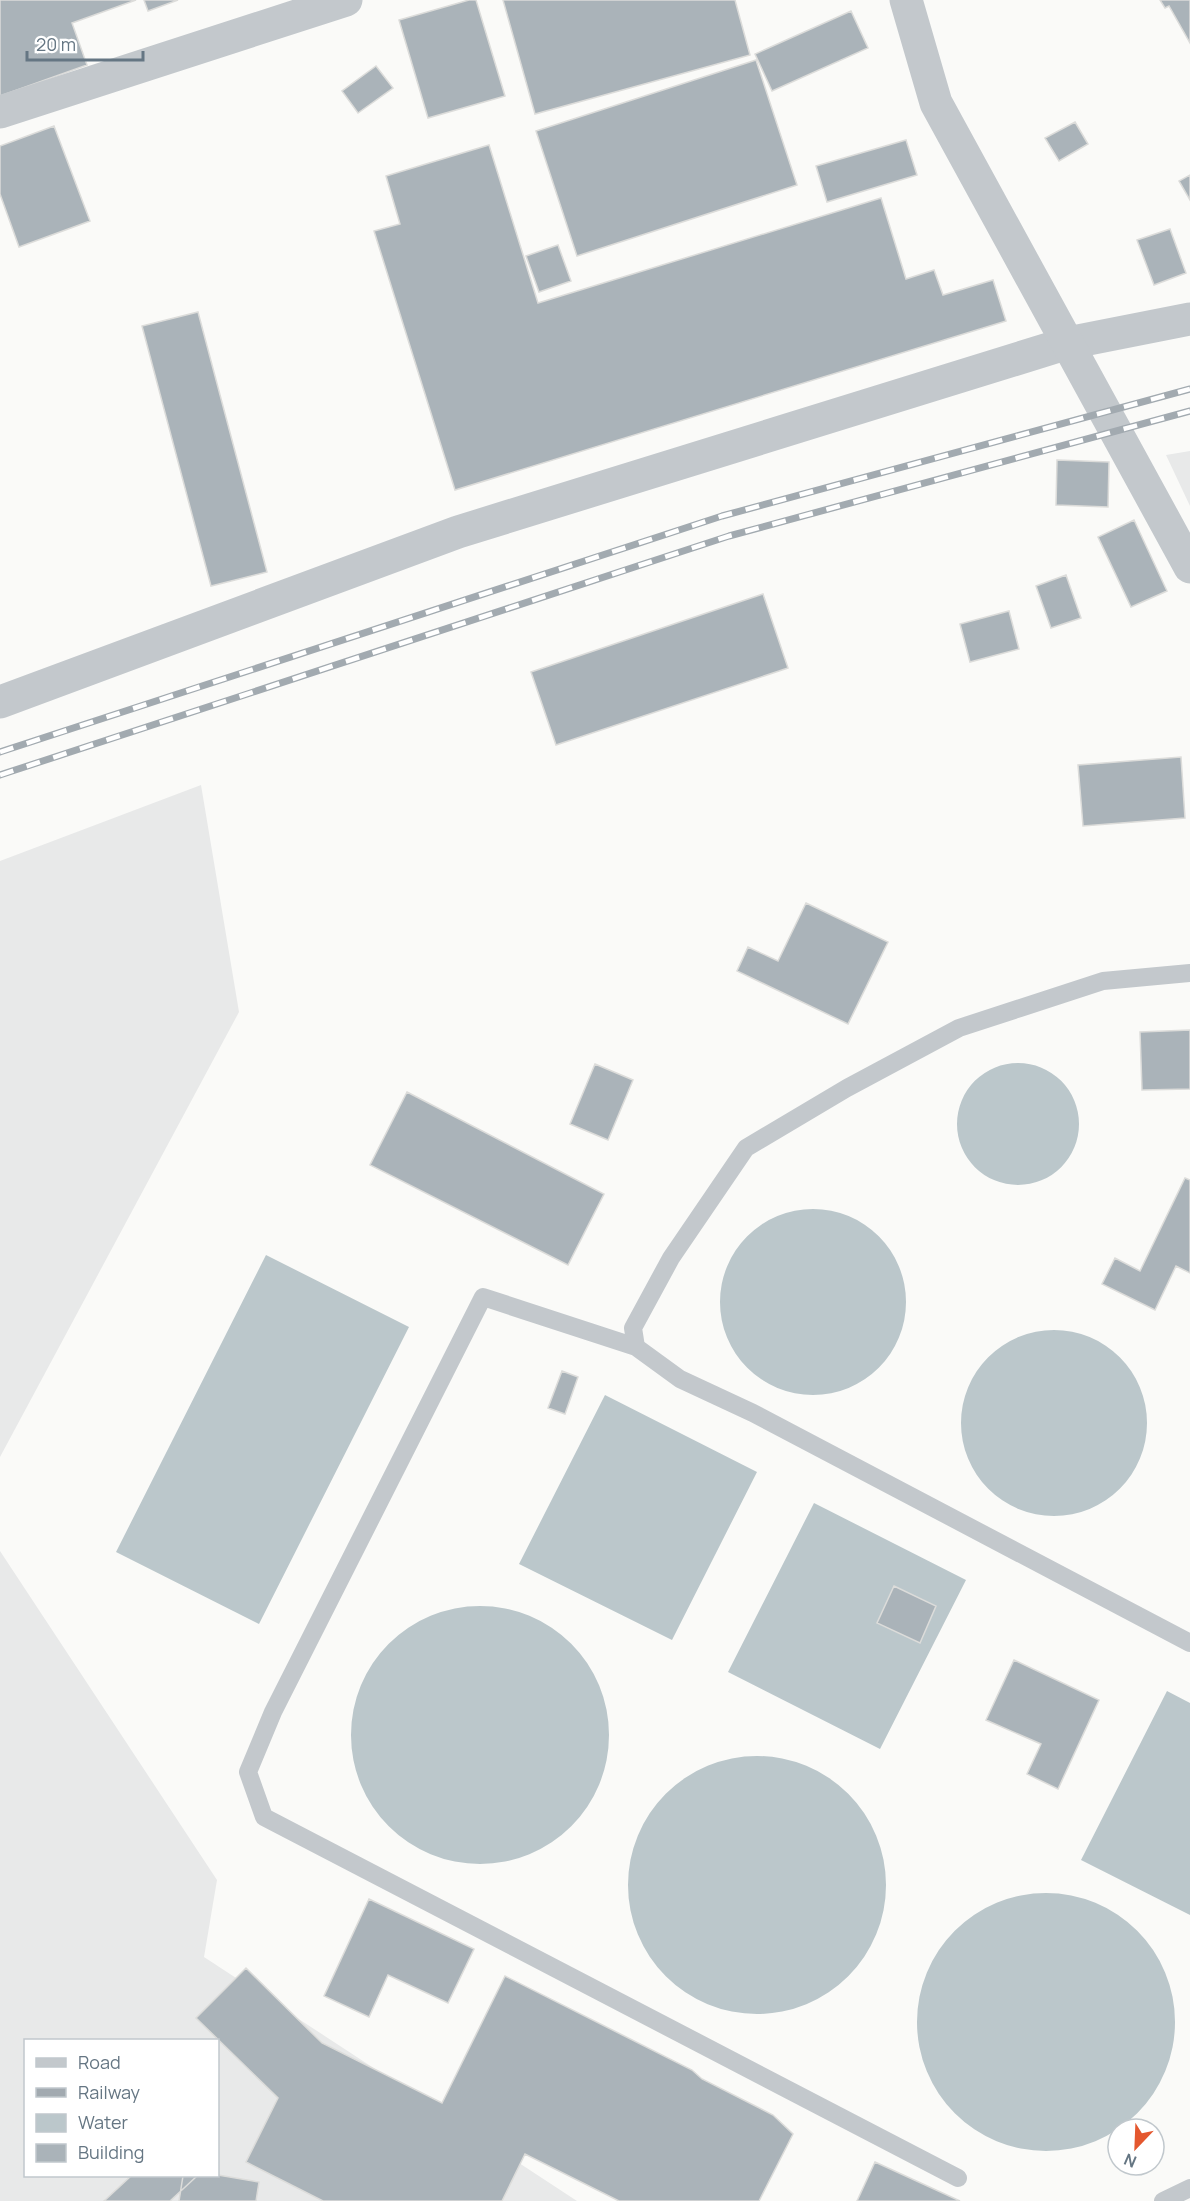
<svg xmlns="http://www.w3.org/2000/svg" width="1190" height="2201" font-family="Manrope,sans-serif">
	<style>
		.built { fill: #e8e9e9; fill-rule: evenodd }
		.water { fill: #bbc7cb }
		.building { fill: #aab3b9; stroke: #dcdcda; stroke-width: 1.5 }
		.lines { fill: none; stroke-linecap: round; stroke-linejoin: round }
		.service { stroke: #c3c8cc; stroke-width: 18 }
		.minor { stroke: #c3c8cc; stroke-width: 33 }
		.tertiary { stroke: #c3c8cc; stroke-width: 33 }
		.rail-casing { stroke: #a2aab0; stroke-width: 7 }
		.rail { stroke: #fff; stroke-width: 4.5; stroke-dasharray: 14; stroke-linecap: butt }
	</style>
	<rect width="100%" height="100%" fill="#fafaf8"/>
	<!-- built -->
	<path class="built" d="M1190,451V506L1166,455Z
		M201,785L239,1012L0,1457V861Z
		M0,1551L217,1880L204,1957L577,2201H0ZM26,2040H218V2176H26Z"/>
	<!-- water -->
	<path class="water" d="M957 1124a61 61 0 1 1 122 0a61 61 0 1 1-122 0Z
		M720 1302a93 93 0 1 1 186 0a93 93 0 1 1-186 0Z
		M266,1255L409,1327L259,1624L116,1552Z
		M961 1423a93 93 0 1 1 186 0a93 93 0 1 1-186 0Z
		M605,1395L757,1472L672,1640L519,1564Z
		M814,1503L966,1580L880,1749L728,1672Z
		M351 1735a129 129 0 1 1 258 0a129 129 0 1 1-258 0Z
		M1167,1691L1190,1703V1915L1081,1860Z
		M628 1885a129 129 0 1 1 258 0a129 129 0 1 1-258 0Z
		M917 2022a129 129 0 1 1 258 0a129 129 0 1 1-258 0Z"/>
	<!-- building -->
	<path class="building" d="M0,0H136L72,23L87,65L0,96Z
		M144,0H178L148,11Z
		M469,0H476L505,96L428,118L399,20Z
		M503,0H735L750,55L535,114Z
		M1160,0H1190V43L1169,6L1165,8Z
		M851,11L868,48L772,91L755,54Z
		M756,60L797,185L577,256L536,131Z
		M376,66L393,88L358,113L342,91Z
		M1075,122L1088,144L1059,161L1045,138Z
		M54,126L90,221L19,247L0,194V146Z
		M906,140L917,175L827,202L816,166Z
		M489,145L538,303L881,198L906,279L934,270L943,295L993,280L1006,321L455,490L374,231L400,224L386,176Z
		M1190,175V200L1179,181Z
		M1170,229L1186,273L1154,285L1137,240Z
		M558,245L571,281L539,292L526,256Z
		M198,312L267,572L211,586L142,326Z
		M1057,460L1109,462L1108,507L1056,505Z
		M1134,520L1167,591L1131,607L1098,537Z
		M1066,575L1081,618L1051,628L1036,586Z
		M763,594L788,668L556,745L531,672Z
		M1009,611L1019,649L970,662L960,624Z
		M1181,757L1185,818L1083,826L1078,765Z
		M806,903L888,942L848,1024L737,971L748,947L778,961Z
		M1190,1030V1089L1142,1090L1140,1032Z
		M595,1064L633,1080L608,1140L570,1124Z
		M407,1092L604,1194L568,1265L370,1165Z
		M1185,1178L1190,1180V1273L1176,1266L1155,1310L1102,1284L1115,1258L1140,1271Z
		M562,1371L578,1377L565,1414L548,1408Z
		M894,1586L936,1606L920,1643L877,1623Z
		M1014,1660L1099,1700L1058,1789L1027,1774L1041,1744L986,1720Z
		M369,1899L474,1949L448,2003L388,1975L369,2017L324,1996Z
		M246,1968L322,2043L442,2103L505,1976L692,2070L702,2079L773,2115L793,2134L759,2201H619L525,2154L502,2201H323L246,2162L278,2098L196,2018Z
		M875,2162L960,2201H857Z
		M218,2175L259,2182L256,2201H179L183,2176Z
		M131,2176H197L170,2201H104Z"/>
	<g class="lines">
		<!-- service -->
		<path class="service" d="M1190,973L1103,981L959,1028L847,1088L746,1148L671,1258L633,1328L636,1347L680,1379L753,1413L1190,1643
			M636,1347L483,1297L273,1712L248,1772L264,1817L958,2178
			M1163,2201L1190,2188"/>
		<!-- minor -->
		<path class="minor" d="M0,112L346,0
			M0,702L458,532L1068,343L1190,319"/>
		<!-- tertiary -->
		<path class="tertiary" d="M906,0L936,103L1190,567"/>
		<!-- rail casing -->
		<g class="rail-casing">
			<path id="rail" d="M0,752L722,516L1190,389
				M0,775L729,536L1190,411"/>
		</g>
		<!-- rail -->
		<use href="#rail" class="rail"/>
	</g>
	<!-- legend -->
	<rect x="24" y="2039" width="195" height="138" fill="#ffffff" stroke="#c1c8cd" stroke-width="1.5"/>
	<rect x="36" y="2058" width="30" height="9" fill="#c3c8cc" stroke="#c1c8cd" stroke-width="1.5"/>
	<text x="78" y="2069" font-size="18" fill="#657683">Road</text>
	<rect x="36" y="2088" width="30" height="9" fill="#a2aab0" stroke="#c1c8cd" stroke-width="1.5"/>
	<text x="78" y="2099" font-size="18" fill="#657683">Railway</text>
	<rect x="36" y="2114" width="30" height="18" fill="#bbc7cb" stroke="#c1c8cd" stroke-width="1.5"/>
	<text x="78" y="2129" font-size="18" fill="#657683">Water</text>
	<rect x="36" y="2144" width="30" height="18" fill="#aab3b9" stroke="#c1c8cd" stroke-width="1.5"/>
	<text x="78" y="2159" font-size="18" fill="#657683">Building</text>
	<!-- north arrow -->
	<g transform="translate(1136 2147) rotate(203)"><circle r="28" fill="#ffffff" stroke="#c1c8cd" stroke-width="1.5"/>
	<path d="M0-4.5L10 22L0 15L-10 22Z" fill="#e4572e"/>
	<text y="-9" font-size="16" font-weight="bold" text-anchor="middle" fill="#657683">N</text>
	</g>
	<!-- scale -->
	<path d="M27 51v9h116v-9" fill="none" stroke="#657683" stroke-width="3"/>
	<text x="36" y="51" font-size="18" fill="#657683" stroke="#ffffff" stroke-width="4.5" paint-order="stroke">20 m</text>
</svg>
